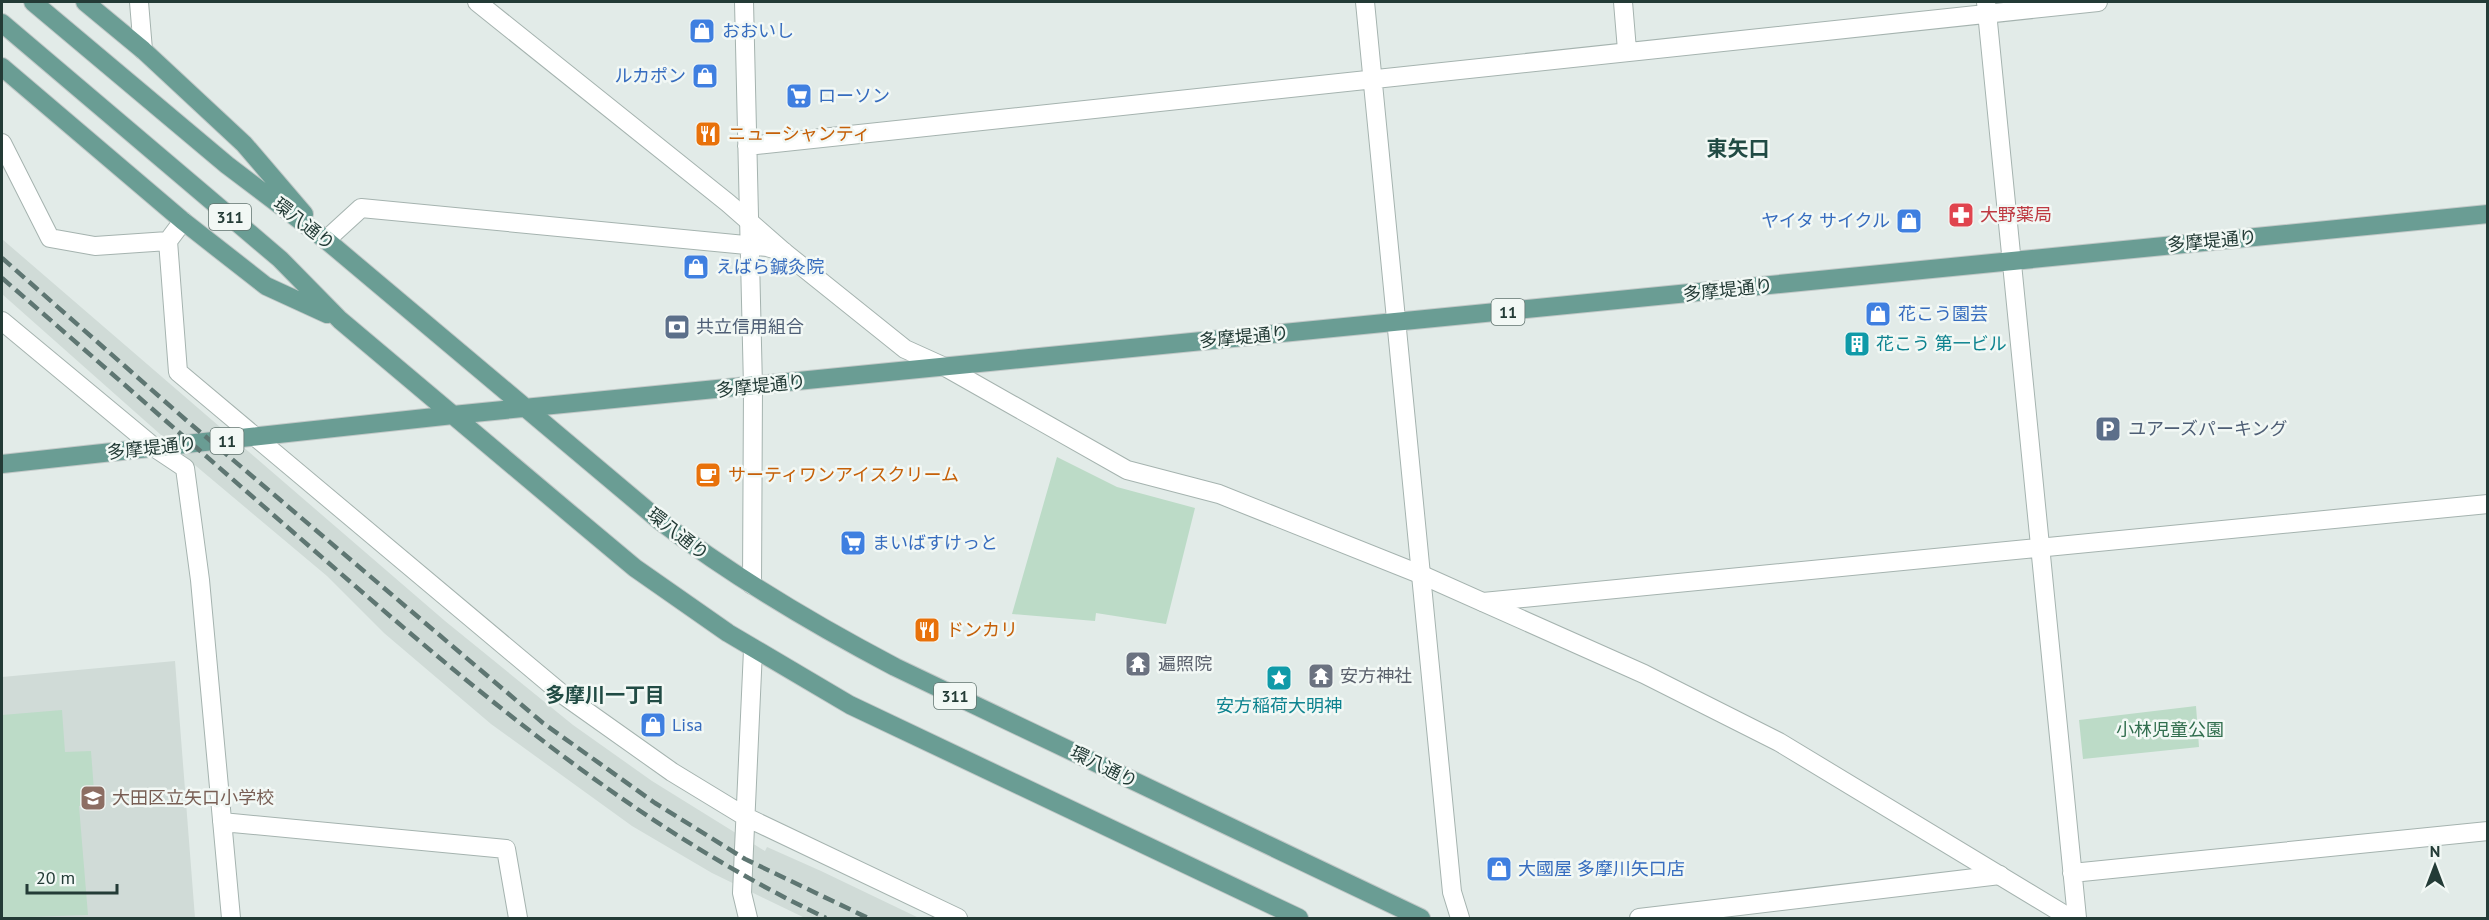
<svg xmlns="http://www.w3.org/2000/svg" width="2489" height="920" font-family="'PT Sans','Noto Sans JP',sans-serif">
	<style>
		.built { fill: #d0dbd7 }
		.green { fill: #bcdbc7 }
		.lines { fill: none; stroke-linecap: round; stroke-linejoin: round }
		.minor-casing { stroke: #a5b3af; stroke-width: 20 }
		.tertiary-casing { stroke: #a5b3af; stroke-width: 20 }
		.primary-casing { stroke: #c1c8c7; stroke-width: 20 }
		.minor { stroke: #fff; stroke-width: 18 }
		.tertiary { stroke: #fff; stroke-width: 18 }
		.primary { stroke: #6a9d94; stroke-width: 18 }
		.rail { stroke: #5e7672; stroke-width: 4.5; stroke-dasharray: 12 6; stroke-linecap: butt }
		.labels { text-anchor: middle; stroke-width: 5; stroke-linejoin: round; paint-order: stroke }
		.shield { fill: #f2f8f5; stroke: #61746f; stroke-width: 1.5 }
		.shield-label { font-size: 16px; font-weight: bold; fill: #233b36 }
		.shop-label { font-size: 18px; fill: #366cbe; stroke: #f2f8f5; text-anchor: start }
		.food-label { font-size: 18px; fill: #c56008; stroke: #f2f8f5; text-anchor: start }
		.health-label { font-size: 18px; fill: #be3a42; stroke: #f2f8f5; text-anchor: start }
		.street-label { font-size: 18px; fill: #233b36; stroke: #f2f8f5 }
		.service-label { font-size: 18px; fill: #4e5e75; stroke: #f2f8f5; text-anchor: start }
		.culture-label { font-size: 18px; fill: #0d838f; stroke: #f2f8f5; text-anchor: start }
		.worship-label { font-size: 18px; fill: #5b616d; stroke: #f2f8f5; text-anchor: start }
		.park-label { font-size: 18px; fill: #316e4e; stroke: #f2f8f5 }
		.education-label { font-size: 18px; fill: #785e54; stroke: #f2f8f5; text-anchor: start }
		.neighbourhood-label { font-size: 20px; font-weight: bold; fill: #214b44; stroke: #f2f8f5 }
		.quarter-label { font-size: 21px; font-weight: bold; fill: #214b44; stroke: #f2f8f5 }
	</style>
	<rect width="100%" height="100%" fill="#e2ebe8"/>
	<!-- built -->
	<path class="built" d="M2,239L445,621L573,725L652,781L765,851L767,847L821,871L919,918H805L712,873L632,826L491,724L384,633L327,576L196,466L2,294Z
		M175,661L195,918H2V677Z"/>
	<!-- green -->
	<path class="green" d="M1057,457L1117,487L1195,508L1166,624L1096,613L1095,621L1012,614Z
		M2196,706L2199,747L2083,759L2079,720Z
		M62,710L65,752L91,751L95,804L79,806L88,915L2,918V715Z"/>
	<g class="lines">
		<!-- minor casing -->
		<g class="minor-casing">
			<path id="minor" d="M139,2L143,50
				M744,2L753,387L752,585
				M1365,2L1452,892L1460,918
				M1623,2L1627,50
				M1986,2L2077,918
				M2,143L50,238L95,246L168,241
				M747,146L2098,2
				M183,221L168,241L178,372L562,694L672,772L746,817L958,918
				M326,240L361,208L767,247L784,252
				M2,321L155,448L185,468L200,580L231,918
				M1483,602L2488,504
				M222,822L506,849L518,918
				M2072,873L2488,831
				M748,918L742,893L753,650
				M1639,918L2000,875"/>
		</g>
		<!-- tertiary casing -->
		<g class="tertiary-casing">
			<path id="tertiary" d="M477,2L728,203L784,252L905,349L947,368L1127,470L1219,494L1422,575L1644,674L1779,742L2070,918"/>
		</g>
		<!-- primary casing -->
		<g class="primary-casing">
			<path id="primary" d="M33,2L227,165L326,240L660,521C734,577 813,624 895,667L1421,918
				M85,2L143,50L244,144L304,214
				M2,23L280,259L340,320L574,517L635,568L728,633L850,705L1299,918
				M2,67L183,221L266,286L327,314
				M2,464L453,415L2488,214"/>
		</g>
		<!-- minor -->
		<use href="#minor" class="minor"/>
		<!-- tertiary -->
		<use href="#tertiary" class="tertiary"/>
		<!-- primary -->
		<use href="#primary" class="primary"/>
		<!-- rail -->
		<path class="rail" d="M2,258L186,420L543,723L655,803L745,859L868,918
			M2,278C114,375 226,474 339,572C491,704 643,831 826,918"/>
	</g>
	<!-- icons -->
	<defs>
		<g id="shop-square" transform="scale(1.35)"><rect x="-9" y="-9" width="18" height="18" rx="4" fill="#3f7fe0" stroke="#f2f8f5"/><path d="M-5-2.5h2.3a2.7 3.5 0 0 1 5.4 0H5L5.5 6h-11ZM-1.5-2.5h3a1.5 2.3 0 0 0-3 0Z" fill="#fff"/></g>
		<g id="supermarket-square" transform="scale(1.35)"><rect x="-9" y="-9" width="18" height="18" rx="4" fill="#3f7fe0" stroke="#f2f8f5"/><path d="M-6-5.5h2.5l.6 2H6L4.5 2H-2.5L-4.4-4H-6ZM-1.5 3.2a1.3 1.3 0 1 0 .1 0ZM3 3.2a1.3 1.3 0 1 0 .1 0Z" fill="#fff"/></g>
		<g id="restaurant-square" transform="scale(1.35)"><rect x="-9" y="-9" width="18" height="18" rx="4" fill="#e8710a" stroke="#f2f8f5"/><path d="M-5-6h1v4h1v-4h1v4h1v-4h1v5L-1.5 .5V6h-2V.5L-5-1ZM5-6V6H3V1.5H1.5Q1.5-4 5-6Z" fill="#fff"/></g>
		<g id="pharmacy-square" transform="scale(1.35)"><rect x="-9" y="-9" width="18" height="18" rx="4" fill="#e0444e" stroke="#f2f8f5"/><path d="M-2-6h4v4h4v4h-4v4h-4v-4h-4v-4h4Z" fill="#fff"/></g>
		<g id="bank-square" transform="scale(1.35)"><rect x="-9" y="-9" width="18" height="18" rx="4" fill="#5c6f8a" stroke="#f2f8f5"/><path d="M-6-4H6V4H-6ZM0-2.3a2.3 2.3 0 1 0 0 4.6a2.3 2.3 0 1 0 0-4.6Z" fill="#fff"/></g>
		<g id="building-square" transform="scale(1.35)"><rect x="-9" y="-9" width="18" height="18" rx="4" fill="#0f9aa8" stroke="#f2f8f5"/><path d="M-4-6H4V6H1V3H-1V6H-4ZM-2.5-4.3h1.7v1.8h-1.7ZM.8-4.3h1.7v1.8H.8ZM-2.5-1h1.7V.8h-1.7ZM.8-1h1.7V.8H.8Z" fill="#fff"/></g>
		<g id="parking-square" transform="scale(1.35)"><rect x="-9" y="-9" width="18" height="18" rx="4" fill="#5c6f8a" stroke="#f2f8f5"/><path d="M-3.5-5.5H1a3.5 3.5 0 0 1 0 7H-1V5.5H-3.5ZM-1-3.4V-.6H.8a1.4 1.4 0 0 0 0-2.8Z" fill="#fff"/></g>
		<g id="cafe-square" transform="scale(1.35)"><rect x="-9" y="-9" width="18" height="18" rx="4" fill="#e8710a" stroke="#f2f8f5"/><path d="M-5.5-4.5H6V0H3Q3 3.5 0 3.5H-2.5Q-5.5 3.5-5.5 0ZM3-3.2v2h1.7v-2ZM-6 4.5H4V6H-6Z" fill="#fff"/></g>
		<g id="temple-square" transform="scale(1.35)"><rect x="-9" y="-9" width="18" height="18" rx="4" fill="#6b7280" stroke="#f2f8f5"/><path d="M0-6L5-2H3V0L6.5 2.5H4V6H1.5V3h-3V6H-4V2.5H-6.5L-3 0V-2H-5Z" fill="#fff"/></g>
		<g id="sight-square" transform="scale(1.35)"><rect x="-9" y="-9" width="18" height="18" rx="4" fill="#0f9aa8" stroke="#f2f8f5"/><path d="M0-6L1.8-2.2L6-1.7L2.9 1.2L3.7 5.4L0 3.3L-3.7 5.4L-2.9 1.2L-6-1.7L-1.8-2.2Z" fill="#fff"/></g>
		<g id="school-square" transform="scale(1.35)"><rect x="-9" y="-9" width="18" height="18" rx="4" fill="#8d6e63" stroke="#f2f8f5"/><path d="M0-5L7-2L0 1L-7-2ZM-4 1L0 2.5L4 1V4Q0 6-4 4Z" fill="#fff"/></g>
	</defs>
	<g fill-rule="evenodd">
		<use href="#shop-square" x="702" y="31"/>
		<use href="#shop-square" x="705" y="76"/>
		<use href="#supermarket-square" x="799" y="96"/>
		<use href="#restaurant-square" x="708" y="134"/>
		<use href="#pharmacy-square" x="1961" y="215"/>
		<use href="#shop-square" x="1909" y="221"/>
		<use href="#shop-square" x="696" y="267"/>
		<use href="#shop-square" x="1878" y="314"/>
		<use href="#bank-square" x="677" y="327"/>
		<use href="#building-square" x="1857" y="344"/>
		<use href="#parking-square" x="2108" y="429"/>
		<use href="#cafe-square" x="708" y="475"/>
		<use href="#supermarket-square" x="853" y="543"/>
		<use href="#restaurant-square" x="927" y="630"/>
		<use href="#temple-square" x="1138" y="664"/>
		<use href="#temple-square" x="1321" y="676"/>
		<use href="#sight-square" x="1279" y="678"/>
		<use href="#shop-square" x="653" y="725"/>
		<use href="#school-square" x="93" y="798"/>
		<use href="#shop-square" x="1499" y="869"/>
	</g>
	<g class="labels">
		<!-- shield labels -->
		<g class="shield">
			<rect x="209" y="204" width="42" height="26" rx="4.5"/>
			<rect x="1491.5" y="299" width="33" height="26" rx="4.5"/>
			<rect x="210.5" y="428" width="33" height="26" rx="4.5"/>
			<rect x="934" y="683" width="42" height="26" rx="4.5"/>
		</g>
		<g class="shield-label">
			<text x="230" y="223">311</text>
			<text x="1508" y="318">11</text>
			<text x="227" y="447">11</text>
			<text x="955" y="702">311</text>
		</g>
		<!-- shop labels -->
		<g class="shop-label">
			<text x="722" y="37">おおいし</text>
			<text x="686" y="82" text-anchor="end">ルカポン</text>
			<text x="818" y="102">ローソン</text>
			<text x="1890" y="227" text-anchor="end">ヤイタ サイクル</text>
			<text x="716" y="273">えばら鍼灸院</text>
			<text x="1898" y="320">花こう園芸</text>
			<text x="872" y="549">まいばすけっと</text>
			<text x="672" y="731">Lisa</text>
			<text x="1518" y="875">大國屋 多摩川矢口店</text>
		</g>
		<!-- food labels -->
		<g class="food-label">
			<text x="728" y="140">ニューシャンティ</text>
			<text x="728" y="481">サーティワンアイスクリーム</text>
			<text x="946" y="636">ドンカリ</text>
		</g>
		<!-- health labels -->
		<g class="health-label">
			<text x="1980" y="221">大野薬局</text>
		</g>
		<!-- street labels -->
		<g class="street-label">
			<text transform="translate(304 224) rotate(38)" y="6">環八通り</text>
			<text transform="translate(2212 241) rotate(-5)" y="6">多摩堤通り</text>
			<text transform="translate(1728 290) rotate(-6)" y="6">多摩堤通り</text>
			<text transform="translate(1244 337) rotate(-5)" y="6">多摩堤通り</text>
			<text transform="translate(761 386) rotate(-6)" y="6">多摩堤通り</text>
			<text transform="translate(152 448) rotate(-6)" y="6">多摩堤通り</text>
			<text transform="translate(678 534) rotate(38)" y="6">環八通り</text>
			<text transform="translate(1104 767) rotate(26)" y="6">環八通り</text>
		</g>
		<!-- service labels -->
		<g class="service-label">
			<text x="696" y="333">共立信用組合</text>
			<text x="2128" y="435">ユアーズパーキング</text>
		</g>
		<!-- culture labels -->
		<g class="culture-label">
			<text x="1876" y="350">花こう 第一ビル</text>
			<text x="1279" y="712" text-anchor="middle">安方稲荷大明神</text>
		</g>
		<!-- worship labels -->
		<g class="worship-label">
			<text x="1158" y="670">遍照院</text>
			<text x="1340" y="682">安方神社</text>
		</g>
		<!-- park labels -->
		<g class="park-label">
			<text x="2170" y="736">小林児童公園</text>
		</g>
		<!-- education labels -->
		<g class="education-label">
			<text x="112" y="804">大田区立矢口小学校</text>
		</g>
		<!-- neighbourhood labels -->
		<g class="neighbourhood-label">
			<text x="605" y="702">多摩川一丁目</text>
		</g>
		<!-- quarter labels -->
		<g class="quarter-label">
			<text x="1738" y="156">東矢口</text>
		</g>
	</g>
	<!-- border -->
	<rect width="2489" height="920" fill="none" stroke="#233b36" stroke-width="6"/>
	<!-- north arrow -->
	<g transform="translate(2435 866)" stroke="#f2f8f5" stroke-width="4.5" paint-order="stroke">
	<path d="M0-4.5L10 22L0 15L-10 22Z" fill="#233b36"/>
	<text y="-9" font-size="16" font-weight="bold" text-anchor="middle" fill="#233b36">N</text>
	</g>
	<!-- scale -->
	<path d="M27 884v9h90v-9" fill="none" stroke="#233b36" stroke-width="3"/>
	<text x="36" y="884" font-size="18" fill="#233b36" stroke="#f2f8f5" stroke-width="4.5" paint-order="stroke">20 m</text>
</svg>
